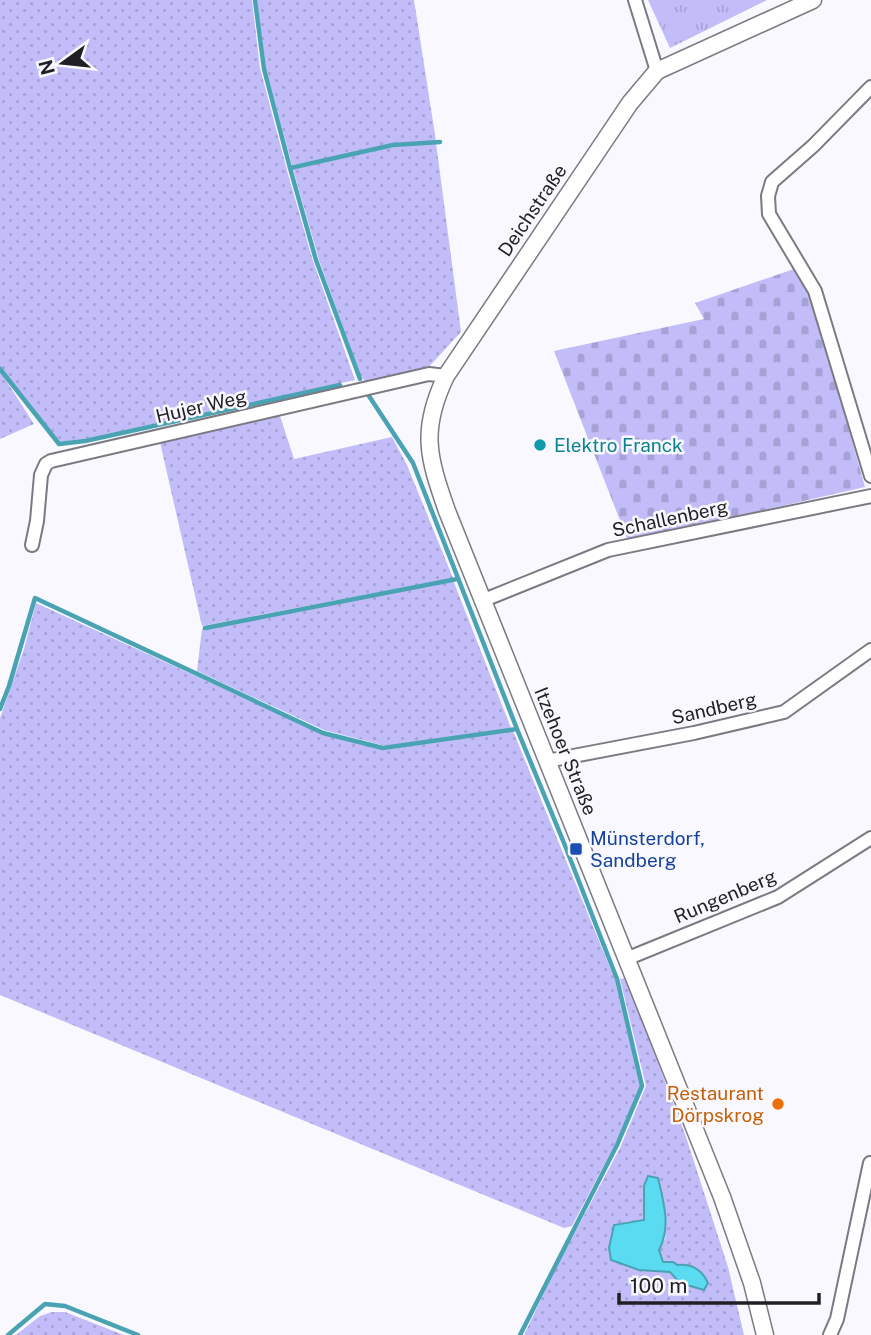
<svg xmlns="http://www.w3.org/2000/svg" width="871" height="1335" font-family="'Public Sans',sans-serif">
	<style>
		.grass { fill: url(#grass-dots); fill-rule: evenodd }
		.cemetery { fill: url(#cemetery-stones) }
		.park { fill: url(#park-tufts) }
		.water { fill: #5bdbf1; stroke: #49a3b3; stroke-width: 2 }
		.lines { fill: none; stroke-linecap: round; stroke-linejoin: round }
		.stream { stroke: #49a3b3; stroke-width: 4.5 }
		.minor-casing { stroke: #7b7a83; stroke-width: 16 }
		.tertiary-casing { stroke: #7b7a83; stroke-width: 19 }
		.minor { stroke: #fff; stroke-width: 12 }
		.tertiary { stroke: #fff; stroke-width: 16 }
		.culture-dot { fill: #0f9aa8; stroke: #f8f8fe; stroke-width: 2.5 }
		.transit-dot { fill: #1a4fb4; stroke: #f8f8fe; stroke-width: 2.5 }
		.food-dot { fill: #e8710a; stroke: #f8f8fe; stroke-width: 2.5 }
		.labels { text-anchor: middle; stroke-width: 5; stroke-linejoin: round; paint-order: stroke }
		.street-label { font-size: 19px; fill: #201f23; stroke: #f8f8fe }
		.culture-label { font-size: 19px; fill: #0d838f; stroke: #f8f8fe; text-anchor: start }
		.transit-label { font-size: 19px; fill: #164399; stroke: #f8f8fe; text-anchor: start }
		.food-label { font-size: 19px; fill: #c56008; stroke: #f8f8fe; text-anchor: end }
	</style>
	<defs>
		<pattern id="grass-dots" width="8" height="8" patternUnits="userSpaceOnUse" patternTransform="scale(1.75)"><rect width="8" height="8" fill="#c2bdf9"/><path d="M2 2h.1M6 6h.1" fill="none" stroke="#a6a2d5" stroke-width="1.8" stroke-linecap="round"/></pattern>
		<pattern id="cemetery-stones" width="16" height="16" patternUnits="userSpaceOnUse" patternTransform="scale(1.75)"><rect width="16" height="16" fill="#c2bdf9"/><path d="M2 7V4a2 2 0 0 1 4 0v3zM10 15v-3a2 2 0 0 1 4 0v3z" fill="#a6a2d5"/></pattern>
		<pattern id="park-tufts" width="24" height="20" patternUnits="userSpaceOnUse" patternTransform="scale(1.75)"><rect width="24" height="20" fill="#c2bdf9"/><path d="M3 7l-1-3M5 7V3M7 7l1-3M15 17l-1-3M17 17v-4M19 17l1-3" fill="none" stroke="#a6a2d5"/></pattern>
	</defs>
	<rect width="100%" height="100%" fill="#f8f8fe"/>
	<!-- grass -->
	<path class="grass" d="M0,0H252L260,68L288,174L313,261L355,380L84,439L59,442L0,367Z
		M257,0H414L436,141L393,144L292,165L266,69Z
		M436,143L461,332L425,371L367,385L360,374L319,260L293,169L394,147Z
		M0,371L34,424L0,439Z
		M279,413L294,459L392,437L407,465L453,578L202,626L159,438Z
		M453,580L511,728L386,746L324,730L197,671L202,629Z
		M36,603L323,734L384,750L513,731L615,980L640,1086L615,1144L572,1226L564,1228L0,995V718L24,649Z
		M626,978L686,1137L728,1267L744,1335H524L555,1270L620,1148L646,1086L620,979ZM644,1220L666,1237L658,1250L663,1262H673L677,1265L680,1283L670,1272H661L625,1222Z
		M52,1312H65L124,1335H16L40,1316Z"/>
	<!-- cemetery -->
	<path class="cemetery" d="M794,269L811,297L865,487L628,541L554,351L704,319L695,303Z"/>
	<!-- park -->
	<path class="park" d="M648,0H767L670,48Z"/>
	<!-- water -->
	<path class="water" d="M648,1176L658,1178C664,1203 671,1227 659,1250L663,1262H673L677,1265C692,1263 702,1270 708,1283L704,1290L680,1283L670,1272L639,1270L611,1260L609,1248L614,1225L644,1220V1186Z"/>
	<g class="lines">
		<!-- stream -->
		<path class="stream" d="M255,0L264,69L290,168L316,260L360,379
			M290,168L393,145L440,142
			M0,369L59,444L85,441L340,385
			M367,393L413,463L517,729L564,843L617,979L642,1086L617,1145L520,1335
			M205,628L457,579
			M0,709L9,686L35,598L323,733L383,748L517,729
			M8,1335L45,1304L65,1306L138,1335"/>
		<!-- minor casing -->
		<g class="minor-casing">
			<path id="minor" d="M635,0L657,71
				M871,87L813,146L772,182L768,196L769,214L815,291L871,476
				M32,545L37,521L41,475L46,464L51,461L429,374L446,376
				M484,600L608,550L871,496
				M547,761L694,733L784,712L871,650
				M626,959L778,897L871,838
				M830,1335L837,1319L870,1163"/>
		</g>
		<!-- tertiary casing -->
		<g class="tertiary-casing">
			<path id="tertiary" d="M765,1335L752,1283L722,1197L447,511C428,457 420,430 446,376L630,103L657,71L813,0"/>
		</g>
		<!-- minor -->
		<use href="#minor" class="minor"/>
		<!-- tertiary -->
		<use href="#tertiary" class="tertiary"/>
	</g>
	<!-- markers -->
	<circle class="culture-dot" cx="540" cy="445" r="7"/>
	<rect class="transit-dot" x="569" y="842" width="14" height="14" rx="3.5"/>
	<circle class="food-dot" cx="778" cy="1104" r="7"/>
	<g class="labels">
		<!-- street labels -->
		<g class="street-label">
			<text transform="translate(532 210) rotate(-56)" y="7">Deichstraße</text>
			<text transform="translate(201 406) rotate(-13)" y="7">Hujer Weg</text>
			<text transform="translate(670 518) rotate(-12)" y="7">Schallenberg</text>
			<text transform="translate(714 708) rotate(-13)" y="7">Sandberg</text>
			<text transform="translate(566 751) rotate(68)" y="7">Itzehoer Straße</text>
			<text transform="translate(725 896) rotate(-23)" y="7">Rungenberg</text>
		</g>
		<!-- culture labels -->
		<g class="culture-label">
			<text x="554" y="452">Elektro Franck</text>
		</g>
		<!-- transit labels -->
		<g class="transit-label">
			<text x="590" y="845">Münsterdorf,<tspan x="590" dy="22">Sandberg</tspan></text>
		</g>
		<!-- food labels -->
		<g class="food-label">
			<text x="764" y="1100">Restaurant<tspan x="764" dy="22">Dörpskrog</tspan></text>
		</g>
	</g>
	<!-- north arrow -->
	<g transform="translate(63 63) rotate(255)" stroke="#f8f8fe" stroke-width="5" paint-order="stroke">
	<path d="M0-5L12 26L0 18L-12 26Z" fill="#201f23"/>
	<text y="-10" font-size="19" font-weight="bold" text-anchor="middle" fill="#201f23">N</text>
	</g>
	<!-- scale -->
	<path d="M619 1293v10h200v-10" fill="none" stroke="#201f23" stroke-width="3.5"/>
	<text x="630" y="1293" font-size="21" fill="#201f23" stroke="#f8f8fe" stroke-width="5" paint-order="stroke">100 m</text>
</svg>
